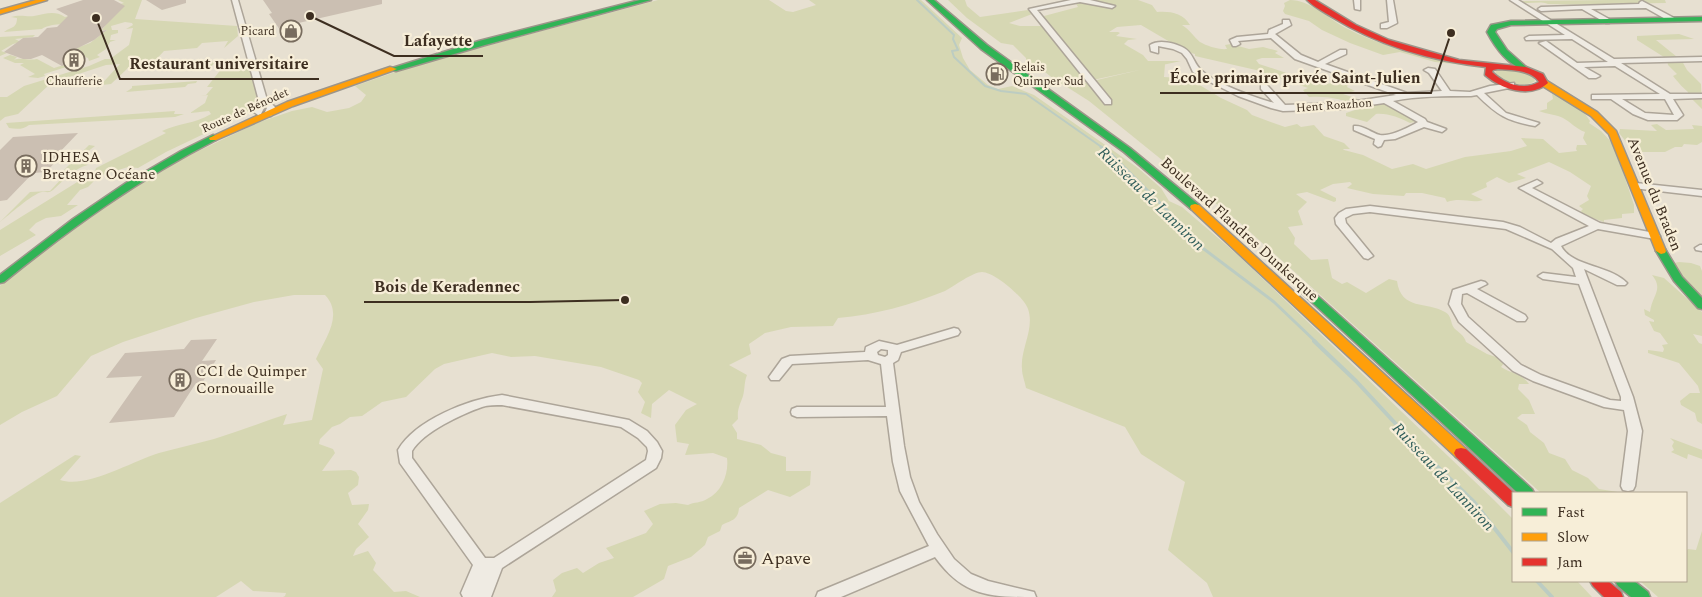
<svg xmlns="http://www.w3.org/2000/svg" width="1702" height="597" font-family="Spectral,serif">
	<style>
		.green { fill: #d6d7b3 }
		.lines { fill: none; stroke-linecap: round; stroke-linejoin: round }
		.stream-far2 { stroke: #bcccc2; stroke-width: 2 }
		.stream-far1 { stroke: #bcccc2; stroke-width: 3 }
		.stream { stroke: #bcccc2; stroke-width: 4 }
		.building { fill: #cbbfb2 }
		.street-casing { stroke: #ada599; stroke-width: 3 }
		.fast-casing { stroke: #9c958a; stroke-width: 3 }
		.slow-casing { stroke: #9c958a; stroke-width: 3 }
		.jam-casing { stroke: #9c958a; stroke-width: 3 }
		.street { fill: #efebe3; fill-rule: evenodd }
		.fast { fill: #30b455; fill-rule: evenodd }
		.slow { fill: #ff9f0a; fill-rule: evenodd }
		.jam { fill: #e5322d; fill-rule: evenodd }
		.labels { text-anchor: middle; stroke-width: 4.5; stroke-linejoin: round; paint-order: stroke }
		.far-poi-label { font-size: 12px; fill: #3d2e20; stroke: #f7eed8; text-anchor: end }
		.far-street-label { font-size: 12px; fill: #3d2e20; stroke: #f7eed8 }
		.poi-label { font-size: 15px; fill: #3d2e20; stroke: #f7eed8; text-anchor: start }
		.street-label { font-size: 15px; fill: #3d2e20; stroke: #f7eed8 }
		.water-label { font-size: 16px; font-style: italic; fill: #2f5d5a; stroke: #f7eed8 }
		.near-poi-label { font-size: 18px; fill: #3d2e20; stroke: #f7eed8; text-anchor: start }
		.leader { fill: none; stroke: #3d2e20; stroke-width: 2 }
		.callout-dot { fill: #3d2e20; stroke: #f7eed8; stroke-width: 2 }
		.callout-label { font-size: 16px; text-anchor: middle; font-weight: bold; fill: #3d2e20; stroke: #f7eed8; stroke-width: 4.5; stroke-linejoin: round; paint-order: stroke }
	</style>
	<rect width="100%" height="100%" fill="#e7e0d1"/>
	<!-- green -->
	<path class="green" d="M118,0H142L135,19L237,26L238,36L224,48L228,41L202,43L197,48L164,51L151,65L128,68L111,84L102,85L96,90L120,64L106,65L51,83L18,114L5,117L0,121V97H7L24,86L89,66L105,59H110L129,45L133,28L126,29L133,25L132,23L125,22L111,26L112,30H118V33L111,35L110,40H116L110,42L106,49L97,55L100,57L89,61L88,58L69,51L90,43L107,30H98H102L107,23C94,24 51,21 42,29L4,32C10,27 17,29 17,18L11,17C20,14 26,17 34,16C46,14 54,10 65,17L124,3Z
		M658,0H769L786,11L793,12L816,5L809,0H921L962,38L959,45L963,58L970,70L988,85L998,89L1012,86L1034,95L1138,168L1161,188L1169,201L1182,207L1239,256L1494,500L1513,519V581H1577L1592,597H1213L1207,583L1168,550L1185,482L1141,454L1125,427L1026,388C1025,382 1022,375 1022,369C1020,349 1035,329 1028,309C1024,297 994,272 982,272C973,272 954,286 945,291C910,305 875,315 838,318L833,326L791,327L765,333L749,344L751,354L729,365L747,375C744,382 745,389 743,396C740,405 737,409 738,419L732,425L737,433V439L761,445L771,453L786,457V471H811L810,485L790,497L768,490L739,508C738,520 732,520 722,525L720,531L708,537L705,545L691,557L668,566L664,579L633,597H552L556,591L553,580L562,573L577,568L583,573L599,563L614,558L606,548L646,533L653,524L644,511L660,504L676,503L688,505C694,502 701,503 707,499C722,492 729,473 727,458L713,453L685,455L689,444L677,442L675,425L686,410L697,404L669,390L652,404L651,418L641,413L645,402L638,392L642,383L639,380L601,367L535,356L511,357L492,353L444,364L435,369L406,397L382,402L362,416L350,417L340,424L332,427L320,439L319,444L333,449L335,453L322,471L351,470L356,472L359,477L358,485L348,493L352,505L369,504L368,510L358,524L369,537L356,549L353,556L368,551L376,563L373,570L394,592L406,591L420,597H283L285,596L286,593L253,591L241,581L216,597H0V503L75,455L81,456L60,480C87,489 132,461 159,453C177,448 196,444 214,439C239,431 263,422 287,414L283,425L312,420L323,369L316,359C325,338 344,315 325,295H294L254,302L196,318L123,342L91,356L57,396L22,412L0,425V286L4,282L95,210L163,168L257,123L292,111L312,107L327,112L349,108L361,102L366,95L355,86L418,64Z
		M948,0H965L967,6L980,17L1028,10L1032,14L1009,23L1020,26H1042L1044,16L1078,7L1074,0H1138L1152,5L1157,12C1170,11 1183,13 1190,25H1182C1190,30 1194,37 1200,42C1207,46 1219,50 1227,49L1225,45L1231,44L1249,49L1263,47L1278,51L1275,53L1284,58H1262L1256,60L1259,64L1323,85L1343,80L1335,78L1339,76L1334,73H1337L1366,83H1349L1347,87L1355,91L1343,94L1364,101L1385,102L1418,121L1410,123C1400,118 1388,113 1376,114L1367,122L1346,116V113L1358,109C1345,98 1326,96 1309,97L1303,90L1308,88L1256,70L1195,56V54L1187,52L1141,25L1117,27L1109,32H1118L1120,33L1116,36L1137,39L1128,40L1124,44L1143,55L1148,61H1181L1065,86C1056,81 1049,75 1041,69C1037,66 1031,64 1026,61V58L1013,45L1001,43L967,18Z
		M1290,0C1310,0 1328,18 1344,27C1381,47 1423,55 1463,65L1435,62L1400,52L1383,55L1350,43L1322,30L1309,21L1285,14L1283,11L1285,6L1284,3Z
		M1611,0H1665L1666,3L1596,4L1591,5L1548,4C1538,0 1527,6 1517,1Z
		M1679,34L1694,39L1656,40L1682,61L1687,70L1701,84L1702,109L1688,95V92C1681,86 1678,82 1673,76L1677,74L1668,65L1667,59L1637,40V36Z
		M35,35L33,37L15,39L21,42L13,44L1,51L7,53L0,56V37Z
		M10,55L17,57L14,60C22,57 29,61 37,59L54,68L83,59L86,61L82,64L79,63L44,74L45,76L38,78L28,77L35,74L20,65L24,63H15L3,58Z
		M247,60L259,102L258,108L166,152L138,168L128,167L99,176L88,187L80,190L67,205H78L61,216L46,218L36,223L29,230L36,235L0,256V230L95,171L96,168L166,133L162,131C178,123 195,124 211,114L209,111L190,113L205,103L208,95L200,96L206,95L213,87H207L226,63Z
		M216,61L211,67L169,69L174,63Z
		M1165,64L1164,77L1179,78V79L1198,84L1221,98L1247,110L1252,115L1268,121L1285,127L1297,124L1301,127L1314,125L1324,136L1344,143L1350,149H1343L1344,150L1363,155L1392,169L1413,164L1426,169L1465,157L1511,151L1527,146L1521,138L1543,139L1559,153L1577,151L1576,149L1577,145H1587L1583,138L1585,132C1576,129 1571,122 1563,118C1558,115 1546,114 1539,111L1547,109V103L1553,99L1552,94L1581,108L1590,121L1589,123L1601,131L1614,145L1634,205V213L1622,214V218L1604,220V222L1583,215L1581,211L1583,209L1579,206L1589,200L1587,196L1591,186L1570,172L1549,162L1517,174L1526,178L1509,183L1497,177L1486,183L1487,187L1471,194L1483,200C1472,204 1462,197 1447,202L1445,198L1422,193H1406L1404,196L1373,194L1347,188L1352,184L1350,182L1333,184L1320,190L1336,198V201L1334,202L1307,192L1296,194L1307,202L1298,211L1303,225L1288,227L1295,238L1294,244L1311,260L1328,259L1332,278L1342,284L1347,282L1366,293L1389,279L1397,281C1401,311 1427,301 1445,312C1452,316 1450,322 1454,328C1459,333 1464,335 1466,342L1487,354L1502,359L1504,363L1501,367C1512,374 1521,373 1529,384H1519L1518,389L1529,400L1535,414H1522L1517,418L1527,425L1530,432L1544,443L1549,453L1565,459L1572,470L1588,478L1599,489L1624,493H1541L1240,223L1089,101L1067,87Z
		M1499,69C1511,68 1529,70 1535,81C1524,89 1505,83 1495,74L1496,71Z
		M197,81L196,83L188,84L185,87L126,92L132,88V86Z
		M175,111L174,114H184L175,117L29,125C23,130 16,129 9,128L6,123Z
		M1657,124L1666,130L1694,129L1692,125L1702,126V142L1697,145L1684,144L1682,147H1675L1665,152H1639L1631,148L1619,133L1620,129L1657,131L1651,125Z
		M89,145L95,146L83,155L90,158L82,162L88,165C74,168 63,181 53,190C48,194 46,191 42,192C32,194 9,215 0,222L30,192L50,191L65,175H59Z
		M1679,262L1691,263L1700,266L1702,271V300L1688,285L1674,263Z
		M1652,275L1664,278L1702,312V336L1693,334L1699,343L1702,344V424L1697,421L1695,413L1681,405L1680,401L1690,393H1700L1698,386L1679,363L1648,353V350L1663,352L1664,349L1662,345L1668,344L1660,333L1654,331L1649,321L1654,322V320L1645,315L1644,309L1650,312C1652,295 1664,290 1652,275Z
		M1670,438L1702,450V459L1688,454L1687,459L1671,452L1674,450L1672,446L1674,442Z
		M1702,531V597H1658L1640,581H1686V551L1688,549L1696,550Z"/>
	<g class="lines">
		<!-- stream-far2 -->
		<path class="stream-far2" d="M917,0L954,35L953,39L958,50L952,51L954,57L985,86L1001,91L1026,94L1103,148"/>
		<!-- stream-far1 -->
		<path class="stream-far1" d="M1101,147L1111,154L1186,229L1192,240L1274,302L1316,342"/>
		<!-- stream -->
		<path class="stream" d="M1314,341L1356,381L1421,451L1474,502L1513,552
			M1537,581L1552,597"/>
	</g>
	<!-- building -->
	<path class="building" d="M83,0H114L125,6L100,31L107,30L94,40L70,52L80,56L77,57L82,59L62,66L42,55L31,59H23L4,52L23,38L38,37L47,28L57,27L68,16L56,9Z
		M146,0H186V3L162,10Z
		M263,0H382V4L294,24L300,33L287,36L283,29L280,30L269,14L272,13Z
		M78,133L57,155H62L46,172L33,173L7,200L0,201V150L13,137Z
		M217,339L202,361L216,360L202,383H196L174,417L109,423L142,376L106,378L125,353L184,349L191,340Z"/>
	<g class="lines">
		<!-- street casing -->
		<g class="street-casing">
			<path id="street" d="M232,0H238L267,100L275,107L271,116H265L264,114L267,108L265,106L261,114L258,115L254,112L259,101Z
				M1071,0H1090L1115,6L1112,8L1080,2L1037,10L1111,100V104H1105L1029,9Z
				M1354,0H1360V10L1355,9Z
				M1387,0H1393L1397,23L1387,28H1381V24L1389,22Z
				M1510,0H1518L1614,59L1702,57V61L1621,63L1670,94H1702V98L1673,99L1683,115L1677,120H1648L1633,114L1611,99H1592V95H1595L1660,94L1615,66L1584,67L1600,76L1596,78H1589L1539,43L1546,41L1577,63L1608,62L1572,39L1526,40L1525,38L1529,36L1565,35ZM1622,99H1665L1674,115L1645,113Z
				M1642,1L1676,19L1669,21L1646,8L1591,9L1609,19V23H1606L1582,9L1541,11L1538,9L1541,7L1639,4L1640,2Z
				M1283,20H1289L1291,25L1275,34L1301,55L1318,62L1340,50H1346V54L1325,64L1407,93L1442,91L1429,73L1424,70L1428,68L1435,69L1450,91L1470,92L1490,86L1514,83V87L1484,93L1506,113L1539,123L1535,126C1507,121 1497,115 1477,95L1471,96C1444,96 1419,96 1393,101L1425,119L1427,122L1446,129L1442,132L1424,127L1395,139L1384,140L1381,146L1378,147L1374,144L1375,139L1354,130V126C1364,125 1371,133 1380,135C1391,137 1409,127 1418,122L1384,103L1343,109L1283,111L1271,108L1238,96L1206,80L1193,72L1187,59L1182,53L1173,49L1158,46V53L1151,51L1150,45C1159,39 1175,43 1184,48C1193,53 1193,62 1200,69C1213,83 1256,98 1274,103L1261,89V85H1267L1285,105L1343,103L1396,95L1295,59L1271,38L1238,41L1240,44L1236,46H1233L1230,40L1237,37L1268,34L1269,30L1283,24Z
				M1537,180L1542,183L1532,188L1600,223L1655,233L1660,236L1655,239L1598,229L1561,246C1572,267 1610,265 1627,283L1625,285H1617L1584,269L1633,397L1642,431L1635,486L1633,490L1628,491L1623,490L1621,486L1628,431L1624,410L1604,407L1533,381L1513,371L1459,322L1449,304L1453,290L1481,281L1485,282L1487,284L1477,289L1525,315L1527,318L1525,321H1517L1467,293L1462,294L1461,304L1468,317L1521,365L1541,375L1610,400L1621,401V397L1579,284L1543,279L1538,276L1543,273L1576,277L1573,268L1552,249L1506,229L1370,212L1353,214L1345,218L1346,223L1373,256L1368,259L1364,258L1336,224L1335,218L1339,213L1346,209L1370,206L1503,222L1520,227L1551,243L1556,239L1589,226L1519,188Z
				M1636,183L1702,190V196L1633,188V184Z
				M1700,245H1702V251L1696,250L1695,248Z
				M954,328L958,329L960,332L958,335L901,352L898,360L893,363L904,446L910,477L919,502L937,534L954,559L971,574L988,581L1034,592L1036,597C990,597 964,597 935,557L841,597H816L818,592L929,546L900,491L893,462L887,416L797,417L792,415L791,412L792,409L797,407H886L881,364L868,360L792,364L779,380H771L769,377L782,359L790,356L865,352L866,347L879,341L897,345ZM881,349L888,350V355L885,357L878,355L877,352Z
				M502,395L629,420L647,431L657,442L662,451L661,458L656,468L502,568L491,597H463L461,593L473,565L400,463L398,450C415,420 469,399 502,395ZM502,405L621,427L638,438L647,447L648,451L646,460L494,558H485L412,458V451C423,432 462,414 482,407C488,405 496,405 502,405Z"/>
		</g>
		<!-- fast casing -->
		<g class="fast-casing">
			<path id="fast" d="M640,0H651L485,45L396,71L389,69L479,41Z
				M927,0H934L987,45L1130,148L1199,205L1200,207L1199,209H1191L1124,152L981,49Z
				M1702,17V21L1511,25L1497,29L1495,32L1507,50L1526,67L1522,69C1506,63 1495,47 1487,32L1491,25L1511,21Z
				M213,135L216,136V140C139,179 71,228 4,282L0,283V275L73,219L126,183L181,151Z
				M1661,248L1665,249L1682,277L1702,298V309L1698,308L1674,281L1656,251Z
				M1306,288L1310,289L1532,489L1534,493H1518L1302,293L1300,291L1302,289Z
				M1615,581H1634L1648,592L1650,597H1631L1618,586Z"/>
		</g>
		<!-- slow casing -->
		<g class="slow-casing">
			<path id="slow" d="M36,0H47L0,14V10Z
				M390,67L397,69L293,106L216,140H210L209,138L287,102Z
				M1541,81H1547L1597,112L1616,131L1666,251L1665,253L1661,254L1656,251L1609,134L1591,116L1541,85Z
				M1195,204L1199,205L1466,449L1468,453L1466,457L1461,458L1456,457L1191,209L1190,207L1191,205Z"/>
		</g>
		<!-- jam casing -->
		<g class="jam-casing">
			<path id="jam" d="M1307,0H1315L1356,25L1389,40L1459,60L1526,67L1543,74L1548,83C1530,99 1501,89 1485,75L1486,67C1432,61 1379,46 1332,17C1324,12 1314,7 1307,0ZM1498,69C1511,70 1532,70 1539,82C1523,91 1505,84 1492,72L1493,70Z
				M1461,448L1466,449L1514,493L1513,507L1508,505L1456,457L1454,453L1456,449Z
				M1590,581H1608L1621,592L1623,597H1604L1593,586Z"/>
		</g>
		<!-- street -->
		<use href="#street" class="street"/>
		<!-- fast -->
		<use href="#fast" class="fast"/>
		<!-- slow -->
		<use href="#slow" class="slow"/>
		<!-- jam -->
		<use href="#jam" class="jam"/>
	</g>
	<!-- icons -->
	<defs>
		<g id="shop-ring" transform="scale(1.125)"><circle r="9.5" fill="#f7eed8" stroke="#786c5e" stroke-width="1.5"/><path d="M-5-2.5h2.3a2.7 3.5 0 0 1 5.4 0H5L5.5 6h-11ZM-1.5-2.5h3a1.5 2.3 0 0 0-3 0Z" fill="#786c5e"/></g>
		<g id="building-ring" transform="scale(1.125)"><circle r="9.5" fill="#f7eed8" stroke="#786c5e" stroke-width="1.5"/><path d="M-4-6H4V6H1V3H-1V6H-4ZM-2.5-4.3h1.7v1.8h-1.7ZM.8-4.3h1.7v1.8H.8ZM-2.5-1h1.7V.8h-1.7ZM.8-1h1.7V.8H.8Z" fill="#786c5e"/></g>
		<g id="fuel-ring" transform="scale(1.125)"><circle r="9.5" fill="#f7eed8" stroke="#786c5e" stroke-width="1.5"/><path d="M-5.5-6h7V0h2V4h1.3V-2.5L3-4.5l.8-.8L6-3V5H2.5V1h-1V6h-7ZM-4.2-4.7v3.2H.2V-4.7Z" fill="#786c5e"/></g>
		<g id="office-ring" transform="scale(1.125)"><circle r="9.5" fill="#f7eed8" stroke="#786c5e" stroke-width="1.5"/><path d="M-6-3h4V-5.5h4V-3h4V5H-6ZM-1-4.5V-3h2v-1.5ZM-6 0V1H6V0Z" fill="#786c5e"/></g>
	</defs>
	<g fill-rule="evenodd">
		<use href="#shop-ring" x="291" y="31"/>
		<use href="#building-ring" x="74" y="60"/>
		<use href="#fuel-ring" x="997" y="74"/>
		<use href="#building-ring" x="26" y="166"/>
		<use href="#building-ring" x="180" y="380"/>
		<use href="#office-ring" x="745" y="558"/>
	</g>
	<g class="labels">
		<!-- far-poi labels -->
		<g class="far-poi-label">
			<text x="275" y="35">Picard</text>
			<text x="1013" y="71" text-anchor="start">Relais<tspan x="1013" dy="14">Quimper Sud</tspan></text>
			<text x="74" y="85" text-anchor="middle">Chaufferie</text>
		</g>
		<!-- far-street labels -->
		<g class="far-street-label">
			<text transform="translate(1334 105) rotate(-4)" y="4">Hent Roazhon</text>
			<text transform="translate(245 110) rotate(-24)" y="4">Route de Bénodet</text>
		</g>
		<!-- poi labels -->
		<g class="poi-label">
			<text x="42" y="162">IDHESA<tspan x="42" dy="17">Bretagne Océane</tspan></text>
			<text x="196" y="376">CCI de Quimper<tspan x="196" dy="17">Cornouaille</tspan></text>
		</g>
		<!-- street labels -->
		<g class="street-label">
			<text transform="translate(1655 194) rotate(68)" y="5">Avenue du Braden</text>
			<text transform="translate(1240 229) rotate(42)" y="5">Boulevard Flandres Dunkerque</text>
		</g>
		<!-- water labels -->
		<g class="water-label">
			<text transform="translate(1152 198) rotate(44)" y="6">Ruisseau de Lanniron</text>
			<text transform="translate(1444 476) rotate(47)" y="6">Ruisseau de Lanniron</text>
		</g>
		<!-- near-poi labels -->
		<g class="near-poi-label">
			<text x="761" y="564">Apave</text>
		</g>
	</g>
	<!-- callouts -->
	<path class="leader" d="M310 16L394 56H483M96 18L120 79H319M1451 33L1431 93H1160M625 300L530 302H364"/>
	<g class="callout-dot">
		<circle cx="310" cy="16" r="5"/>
		<circle cx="96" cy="18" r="5"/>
		<circle cx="1451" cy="33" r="5"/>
		<circle cx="625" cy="300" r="5"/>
	</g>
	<g class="callout-label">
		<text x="438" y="46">Lafayette</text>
		<text x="219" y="69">Restaurant universitaire</text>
		<text x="1295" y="83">École primaire privée Saint-Julien</text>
		<text x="447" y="292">Bois de Keradennec</text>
	</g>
	<!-- legend -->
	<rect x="1512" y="492" width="175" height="90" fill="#f7eed8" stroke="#ada18e"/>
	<rect x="1522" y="508" width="25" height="8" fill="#30b455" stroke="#ada18e"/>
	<text x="1557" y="517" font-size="15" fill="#3d2e20">Fast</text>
	<rect x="1522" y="533" width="25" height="8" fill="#ff9f0a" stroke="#ada18e"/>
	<text x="1557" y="542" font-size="15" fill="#3d2e20">Slow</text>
	<rect x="1522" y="558" width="25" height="8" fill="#e5322d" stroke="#ada18e"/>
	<text x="1557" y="567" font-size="15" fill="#3d2e20">Jam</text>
</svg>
